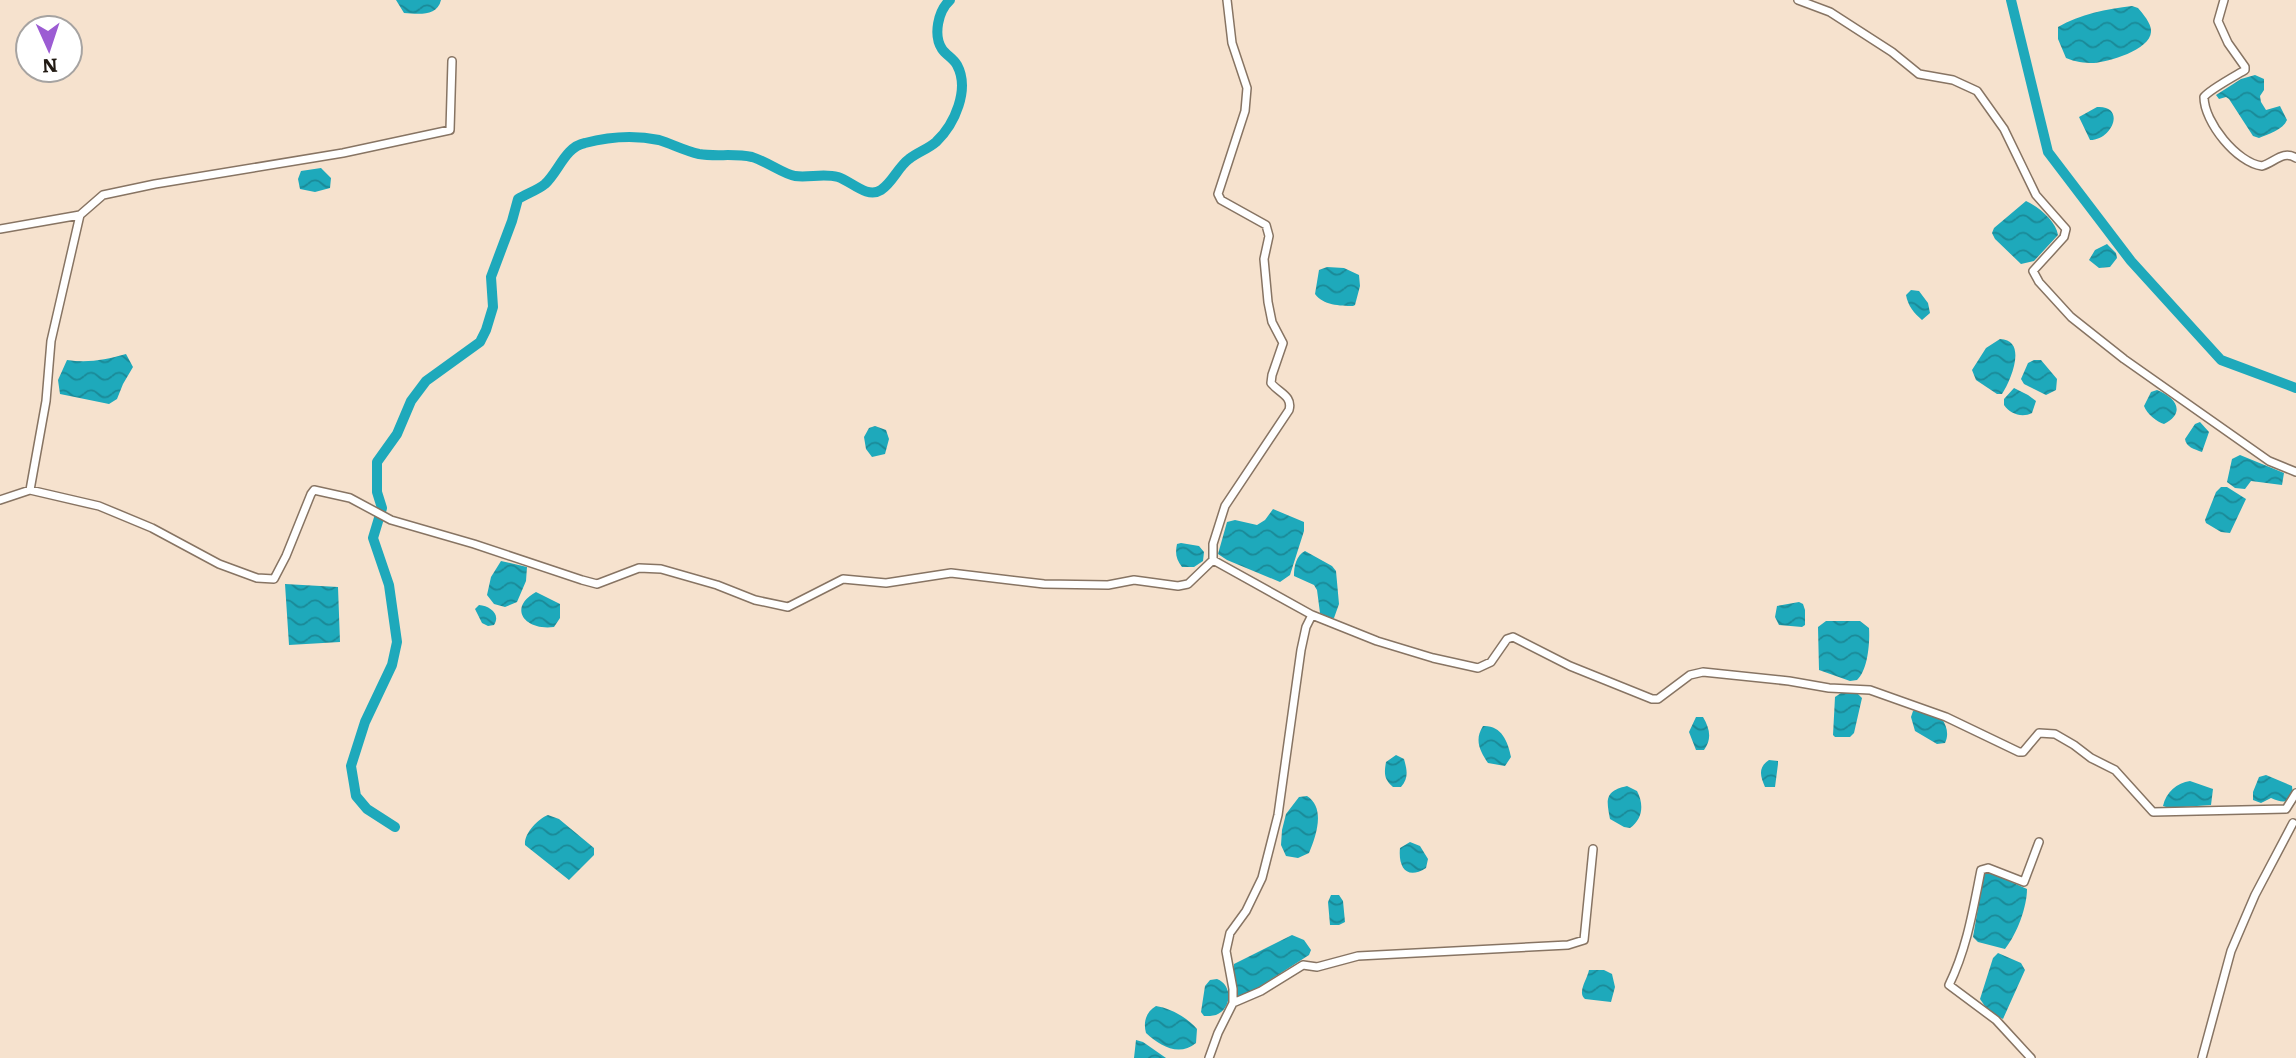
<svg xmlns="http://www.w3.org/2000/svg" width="2296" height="1058" font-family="Literata,serif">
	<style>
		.water { fill: url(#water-waves) }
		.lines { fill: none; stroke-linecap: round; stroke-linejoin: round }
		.canal { stroke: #1ea9bb; stroke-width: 10 }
		.minor-casing { stroke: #877463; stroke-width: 10 }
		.minor { stroke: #fff; stroke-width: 7 }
	</style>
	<defs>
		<pattern id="water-waves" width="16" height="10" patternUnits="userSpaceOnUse" patternTransform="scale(1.75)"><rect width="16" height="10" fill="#1ea9bb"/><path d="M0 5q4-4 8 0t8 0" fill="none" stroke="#1a8997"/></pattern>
	</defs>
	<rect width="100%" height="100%" fill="#f6e2ce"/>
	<!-- water -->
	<path class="water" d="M396,0H441C437,17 418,14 404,13Z
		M2132,6L2138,8C2143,14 2152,24 2151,32C2150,50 2108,62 2094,63C2084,63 2075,62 2066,58L2058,39V27C2080,14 2107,9 2132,6Z
		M2255,75L2264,79V90L2260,96L2261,102L2266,110L2280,106L2287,120C2283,130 2268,134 2259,138L2253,136L2229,99L2226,97L2219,99L2216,95L2241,79Z
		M2097,107C2126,105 2113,140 2090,140L2079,117Z
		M321,168L331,178L330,188L315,192L300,189L298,179L301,171Z
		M2026,201C2039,207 2056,221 2058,235L2034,261L2021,264L1995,239L1992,233L1994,228Z
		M2107,244L2116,253L2117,258L2110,267L2099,268L2089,260L2095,250Z
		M1327,267L1344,268L1359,275L1360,286L1355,305L1353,306C1340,306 1323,305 1315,294L1319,270Z
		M1911,290L1919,291L1928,303L1930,313L1922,320C1914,313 1908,306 1906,295Z
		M2000,339C2028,340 2011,380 2002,394H1997L1976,380L1972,370L1986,348Z
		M126,354L133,367L123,384L117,399L109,404L60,394L58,380L67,360C88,363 105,360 126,354Z
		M2034,360H2041L2057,379L2056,390L2046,395L2024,384L2021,379L2028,363Z
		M2014,388L2028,395L2036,401L2032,413C2022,418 2010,414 2004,405V399Z
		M2157,390C2175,397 2187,412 2164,424C2157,422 2147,414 2144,406L2151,392Z
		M2200,422L2209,432L2202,452C2194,449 2186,447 2185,439L2195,424Z
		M875,426L886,430L889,439L885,454L872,457L866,449L864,437L869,428Z
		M2240,455L2284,473L2282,485L2251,481L2245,489L2235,488L2227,482L2232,459Z
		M2221,487H2227L2246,499L2230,533L2221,532L2206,523L2205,520L2216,492Z
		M1273,509L1304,522V531L1290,575L1280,582L1227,560L1218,554L1227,522L1235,520L1257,525L1265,520Z
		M1181,543L1199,546L1204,552L1203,561L1194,567H1182C1176,559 1175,553 1177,544Z
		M1305,551L1332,566L1336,571L1339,604L1334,618H1329L1320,613L1317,590L1314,585L1294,576C1294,566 1296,556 1305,551Z
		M501,561L527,567L526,581L517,602L505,607L494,604L487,595L491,577Z
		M285,584L338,587L340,642L289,645Z
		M536,592L560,604V618L554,627C525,631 507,608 536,592Z
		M1799,602L1803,604L1805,610V625L1802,627L1779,625L1775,617L1777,606Z
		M479,605C490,606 501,614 494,625L488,626L482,623L475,609Z
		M1826,621H1860L1869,628C1870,642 1868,670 1857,680L1850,681L1819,670L1818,627Z
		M1857,693L1862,698L1854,733L1850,737H1835L1833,735L1835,697L1841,693Z
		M1921,710L1942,719C1947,726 1949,735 1945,743L1937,744L1915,731L1911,717L1913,711Z
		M1696,717H1703C1710,729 1712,739 1704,750H1696L1689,732Z
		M1483,726C1501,725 1508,741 1511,757L1505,766L1488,763C1480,751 1474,740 1483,726Z
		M1396,755L1404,759C1407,770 1409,778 1401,787H1393C1384,779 1384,774 1386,762Z
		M1769,760L1778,761V764L1775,787H1765C1760,776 1758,767 1769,760Z
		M2266,775L2292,786L2293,796C2286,804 2281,802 2271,798L2261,803L2253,800V792L2259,777Z
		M2190,781L2213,789L2211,805L2169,808L2163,806C2166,792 2177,783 2190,781Z
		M1627,786L1637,791C1644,804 1643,819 1630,828L1624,827L1610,819C1606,799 1605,791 1627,786Z
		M1307,796C1326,808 1316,836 1309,853L1298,858L1286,856L1281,845L1282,830L1286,814L1299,797Z
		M548,815L559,819L594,848V855L569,880L525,845C524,833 538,819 548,815Z
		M1410,842L1420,846L1428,859L1426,868C1407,880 1398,868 1400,848Z
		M1989,872L2027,889C2027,907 2017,934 2005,949L1978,942L1973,937L1984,873Z
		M1331,895H1339L1343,901L1345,922L1339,925H1330L1328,902Z
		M1292,935L1304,940L1311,950L1309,955L1250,993L1240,998L1237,997L1234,983V964Z
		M1998,953L2021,963L2025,970L2003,1019L1989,1012L1980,999L1993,958Z
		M1589,970H1604L1612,974L1615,987L1611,1002L1585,999C1577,992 1587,980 1589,970Z
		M1217,979C1233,985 1232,1009 1216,1015C1212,1016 1208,1016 1204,1016L1201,1012L1205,986L1210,980Z
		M1156,1006C1170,1008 1188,1018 1197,1029L1196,1043C1179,1057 1160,1046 1146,1033C1143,1022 1146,1012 1156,1006Z
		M1136,1040L1143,1042L1166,1058H1134Z"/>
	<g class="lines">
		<!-- canal -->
		<path class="canal" d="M2011,0L2048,152L2131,261L2221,360L2296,388
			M395,827L367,809L356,796L351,766L365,722L392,665L397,642L389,585L373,538L382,508L377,492V462L397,434L411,401L426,381L480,342L486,330L493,307L491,277L512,221L518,199C526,194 538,190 545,184C559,171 565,147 585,143C608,137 635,135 659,140C672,144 685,151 699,154C716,157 734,153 752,157C766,161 785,175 795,176C809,178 823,173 838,177C851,181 867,199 881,190C893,182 898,167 909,159C918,152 928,149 936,142C955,124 970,89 957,65C953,58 946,55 942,49C933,35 938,11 950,0"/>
		<!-- minor casing -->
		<g class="minor-casing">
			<path id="minor" d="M1798,0L1830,12L1892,52L1919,74L1953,80L1977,91L2004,129L2036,195L2066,229L2064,237L2033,271L2039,282L2071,317L2124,359L2269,461L2296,472
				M2224,0L2218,21L2228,43L2245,67V70C2235,76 2209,90 2204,97C2204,122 2237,163 2262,166C2275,162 2283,150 2296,158
				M0,229L80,215L103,195L155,184L343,153L450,130L452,61
				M30,490L46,401L51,341L80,215
				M0,500L30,490L99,506L152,528L219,564L257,578L274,579L286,556L311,494L314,490L350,498L391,520L474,544L582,580L597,584L639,568L661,569L717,585L755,600L788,607L843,579L886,583L951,573L1044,584L1108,585L1134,580L1178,586L1188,584L1213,560L1312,615L1377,641L1433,658L1478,668L1491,662L1507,639L1513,637L1570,666L1652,699H1658L1690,675L1703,672L1789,681L1829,688L1870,690L1946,717L2019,752H2023L2039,733L2055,734L2074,745L2091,758L2115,770L2153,812L2286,809L2296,793
				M1213,560V544L1225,506L1289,410C1293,396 1279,393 1271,383L1272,375L1283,343L1272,322L1268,302L1264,259L1269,236L1266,225L1221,200L1218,194L1245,111L1247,88L1232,43L1227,0
				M1233,1003L1261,991L1303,965L1317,967L1358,956L1568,945L1584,940L1593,849
				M1209,1058L1218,1033L1233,1003V989L1226,951L1230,933L1246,911L1262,878L1278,815L1301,650L1306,627L1312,615
				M2031,1058L1996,1020L1949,985C1967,948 1973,910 1981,870L1988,868L2024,882L2039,842
				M2202,1058L2231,951L2255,895L2293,823"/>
		</g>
		<!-- minor -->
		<use href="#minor" class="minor"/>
	</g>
	<!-- north arrow -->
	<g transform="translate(49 49) rotate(177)"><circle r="33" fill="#ffffff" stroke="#a6a3a1" stroke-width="2"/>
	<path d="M0-5L12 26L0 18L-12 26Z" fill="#9c5cd3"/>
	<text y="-10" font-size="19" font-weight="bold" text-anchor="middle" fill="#211a13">N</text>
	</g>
</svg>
